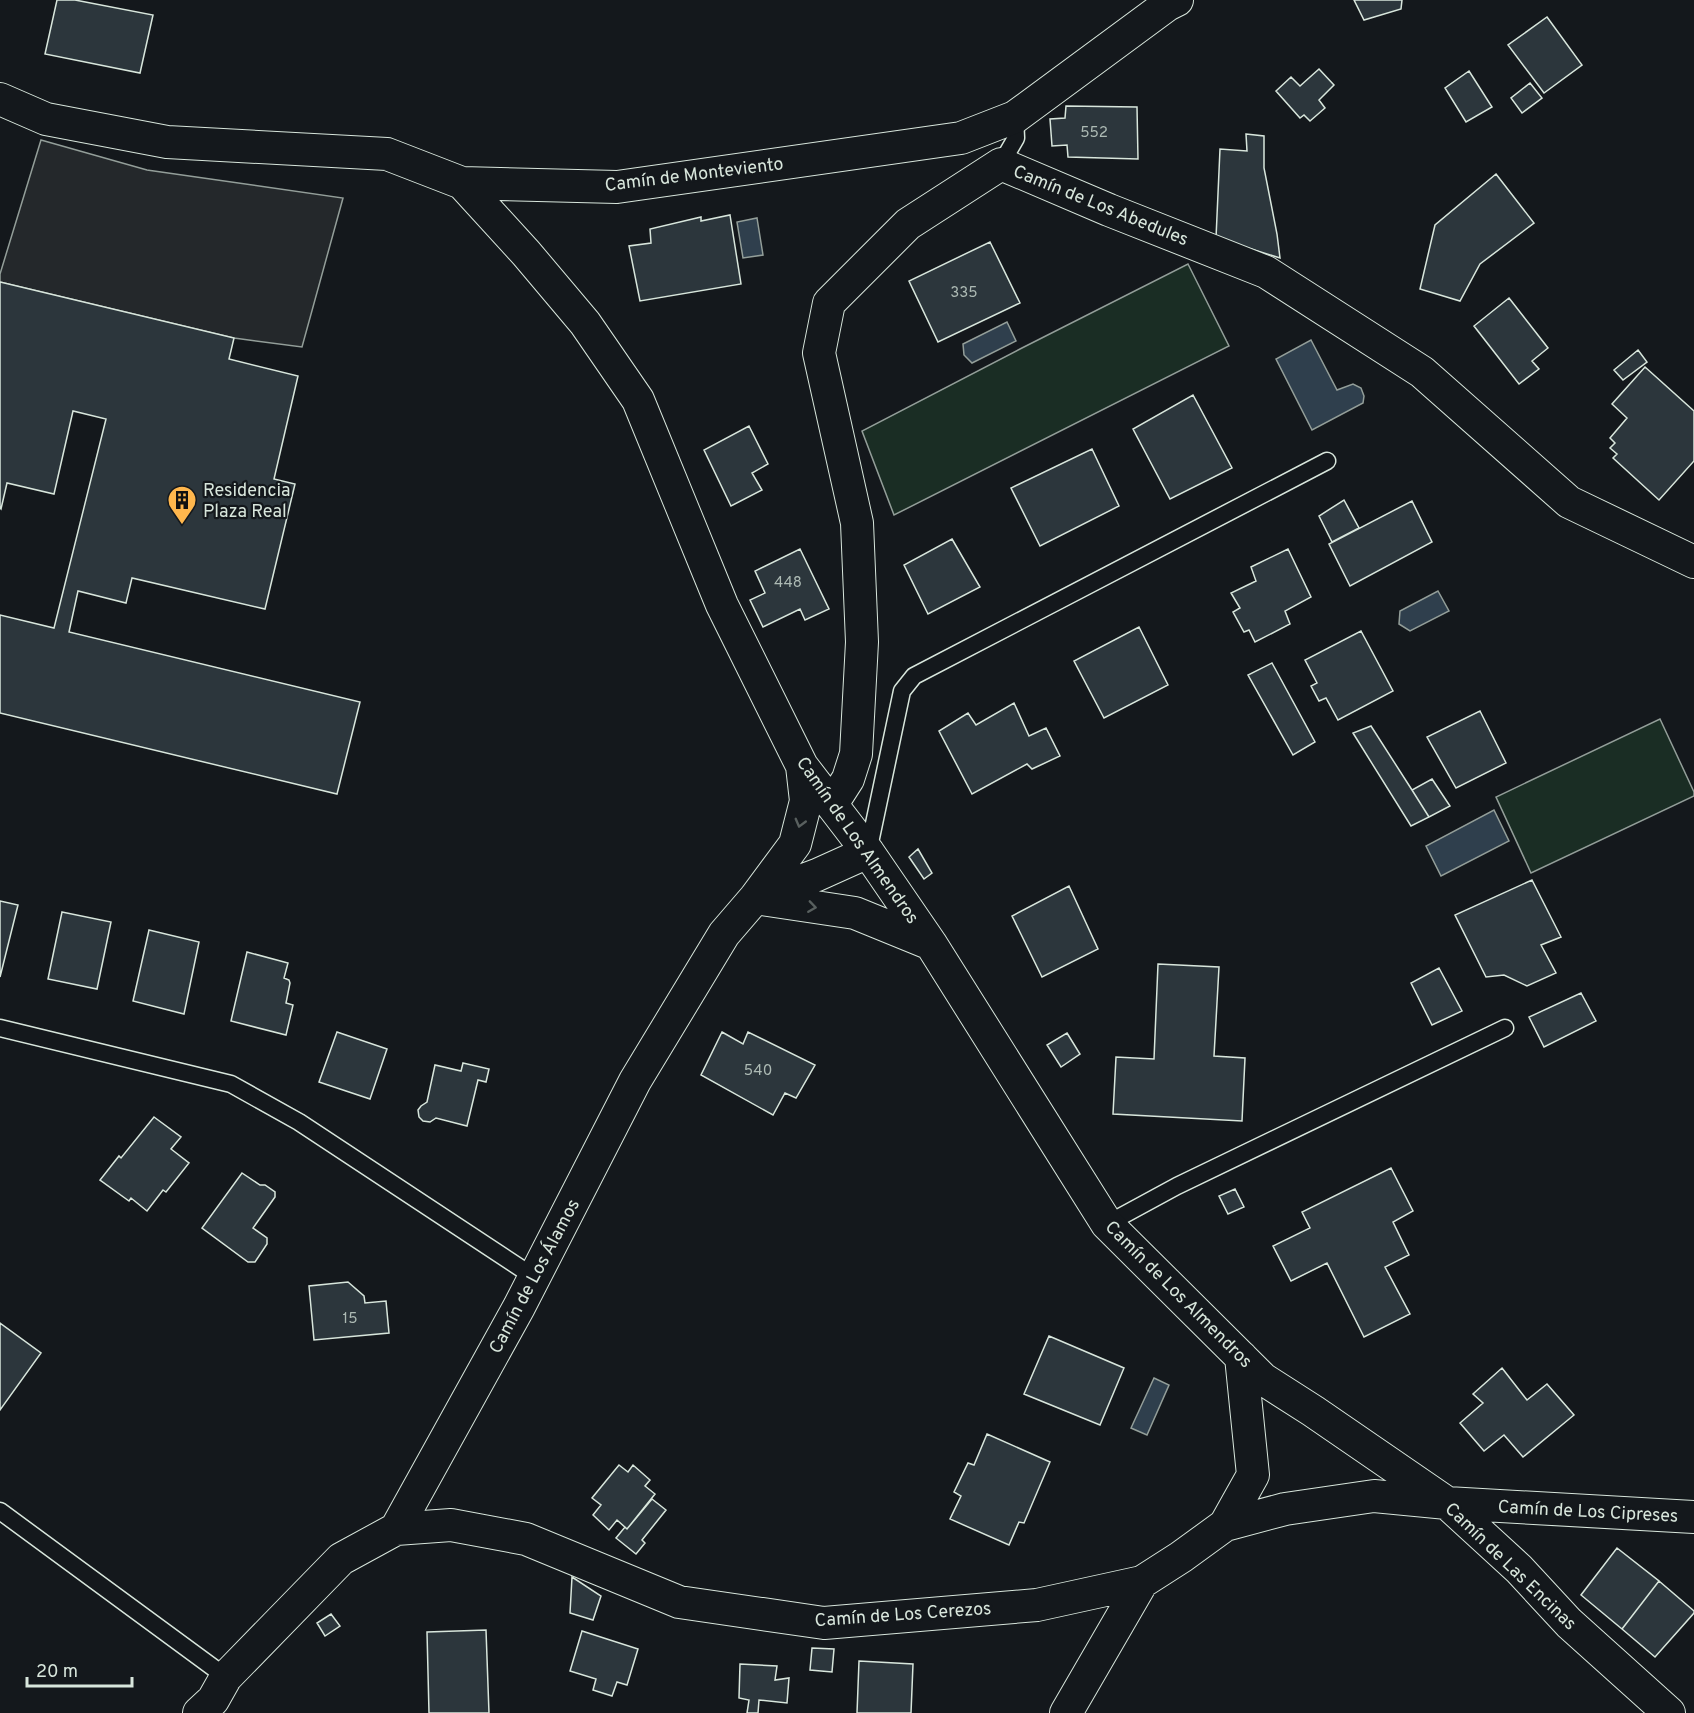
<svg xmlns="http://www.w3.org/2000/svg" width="1694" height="1713" font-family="Overpass,sans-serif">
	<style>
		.green { fill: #1a2d24; stroke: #939e99; stroke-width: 1.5 }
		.parking { fill: #24282b; stroke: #939e99; stroke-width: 1.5 }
		.water { fill: #2f3f4d; stroke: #939e99; stroke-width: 1.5 }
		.building { fill: #2c363c; stroke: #d8e6dc; stroke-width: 1.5 }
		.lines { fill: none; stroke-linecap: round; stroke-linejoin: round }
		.lane-casing { stroke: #d8e6dc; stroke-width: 19 }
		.street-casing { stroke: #d8e6dc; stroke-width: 34 }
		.lane { stroke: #14181c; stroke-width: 16 }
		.street { stroke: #14181c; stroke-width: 32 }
		.oneway { stroke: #59605f }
		.labels { text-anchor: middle; stroke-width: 4.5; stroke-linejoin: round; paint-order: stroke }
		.number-label { font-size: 15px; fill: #adbab4 }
		.street-label { font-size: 18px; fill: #d8e6dc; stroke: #14181c }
		.poi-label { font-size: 18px; fill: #d8e6dc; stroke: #14181c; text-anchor: start }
	</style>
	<rect width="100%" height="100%" fill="#14181c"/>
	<!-- green -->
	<path class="green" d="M1188,264L1229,346L894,515L862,431L1020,349Z
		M1660,719L1694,792V796L1531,873L1496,797Z"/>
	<!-- parking -->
	<path class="parking" d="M41,140L147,170L343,198L302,347L234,338L0,282V274Z"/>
	<!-- water -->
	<path class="water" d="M757,218L763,255L743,258L737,222Z
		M1007,322L1016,341L972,363L964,355L963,344Z
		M1311,340L1337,390L1353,384L1361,388L1364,396L1363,403L1312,430L1276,359Z
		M1438,591L1449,611L1410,631L1399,624L1400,611Z
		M1494,810L1509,841L1441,876L1426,846Z
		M1154,1378L1169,1385L1147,1435L1131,1428Z"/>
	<!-- building -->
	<path class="building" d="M57,0H75L153,15L140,73L45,54Z
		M1354,0H1402L1401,9L1364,20Z
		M1547,17L1582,65L1544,93L1508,45Z
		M1319,69L1334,85L1319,100L1325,108L1310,121L1304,115L1300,118L1276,91L1291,77L1300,86Z
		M1469,71L1492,107L1466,122L1445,88Z
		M1530,83L1542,98L1522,113L1511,98Z
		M1066,106L1137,107L1138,159L1068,157L1067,145L1052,146L1050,119L1065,118Z
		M1246,134L1264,136V168L1277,234L1280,258L1216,238L1220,149L1247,151Z
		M1496,174L1534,223L1480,264L1460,301L1420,289L1435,225Z
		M730,215L741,284L640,301L629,246L651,243L650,229L701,217V221Z
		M990,242L1020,303L938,342L909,281Z
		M0,282L234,338L229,359L298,376L274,479L295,484L265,609L132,578L126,603L78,591L69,632L360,702L337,794L0,713V615L54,628L106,419L73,411L54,494L7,483L1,509L0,508Z
		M1509,298L1548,348L1532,361L1539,369L1519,384L1474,326Z
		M1638,350L1647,362L1623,380L1614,370Z
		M1645,367L1694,411V461L1659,500L1613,458L1617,454L1610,448L1615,443L1610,438L1627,418L1612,404Z
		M1193,395L1232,468L1170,499L1133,429Z
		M749,426L768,464L752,473L762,490L731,506L704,450Z
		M1092,449L1119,506L1040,546L1011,488Z
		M1344,500L1359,528L1332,542L1319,516Z
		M1412,501L1432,542L1350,586L1329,544Z
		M952,539L980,587L928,614L904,565Z
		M800,549L829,609L805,620L800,609L763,627L750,600L765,593L755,571Z
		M1288,549L1311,597L1285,611L1290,624L1255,642L1249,630L1244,632L1233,612L1240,608L1231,593L1256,581L1251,567Z
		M1139,627L1168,685L1104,718L1074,661Z
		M1361,631L1393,691L1338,720L1326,698L1319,701L1311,686L1317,683L1305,660Z
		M1272,663L1315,742L1293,755L1248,675Z
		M1014,703L1029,736L1046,728L1060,756L1032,769L1027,764L972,794L939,731L968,713L976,725Z
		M1480,711L1506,763L1456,788L1427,737Z
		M1371,726L1412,790L1429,817L1411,826L1353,733Z
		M1432,779L1450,806L1429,817L1412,790Z
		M918,849L932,873L924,879L909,857Z
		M1532,880L1561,937L1541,945L1556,973L1527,986L1504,975L1486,977L1455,915Z
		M1069,886L1098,949L1042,977L1012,916Z
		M0,901L18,905L0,977Z
		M62,912L111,922L97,989L48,979Z
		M149,930L199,942L184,1014L133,1001Z
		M247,952L288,963L284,978L289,980L290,983L286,1003L293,1005L286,1035L231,1021Z
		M1158,964L1219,967L1214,1056L1245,1058L1242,1121L1113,1114L1116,1057L1154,1059Z
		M1439,968L1462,1011L1432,1025L1411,983Z
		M1581,993L1596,1021L1544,1047L1529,1017Z
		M337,1032L387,1049L370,1099L319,1082Z
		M722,1032L743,1044L748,1032L815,1065L796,1098L785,1093L773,1115L701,1075Z
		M1067,1033L1080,1054L1061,1067L1047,1045Z
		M463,1063L489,1069L486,1082L478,1080L467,1126L436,1118L430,1122L423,1121L419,1117L418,1110L421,1106L427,1102L435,1065L461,1071Z
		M154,1117L181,1137L171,1149L189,1163L166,1192L163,1190L147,1211L131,1198L129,1201L100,1180L119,1156L121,1158Z
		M1391,1168L1413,1211L1393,1222L1409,1255L1385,1267L1410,1314L1364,1337L1327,1263L1291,1281L1273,1246L1310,1228L1302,1212Z
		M242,1173L260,1185H265L275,1192V1197L253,1228L267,1238V1244L255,1262H248L202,1228Z
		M1235,1189L1244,1207L1228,1214L1219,1196Z
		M348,1282L364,1296L365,1303L386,1301L389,1333L314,1340L309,1286Z
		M0,1323L41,1353L0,1410Z
		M1049,1336L1124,1368L1100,1425L1024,1394Z
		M1502,1368L1527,1400L1547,1384L1574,1415L1523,1457L1504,1435L1484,1451L1460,1423L1483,1403L1473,1394Z
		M987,1434L1050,1462L1024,1523L1019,1522L1009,1545L950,1519L961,1496L954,1492L968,1463L974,1465Z
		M619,1465L628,1472L633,1465L650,1480L645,1486L655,1494L627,1529L617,1520L609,1530L593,1515L601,1505L592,1498Z
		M652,1499L666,1510L642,1540L645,1543L636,1554L616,1538L625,1527L627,1529Z
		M1617,1548L1659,1581L1622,1629L1581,1595Z
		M572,1577L601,1596L593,1620L570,1613Z
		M1659,1581L1694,1611V1613L1655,1657L1622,1629Z
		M331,1614L340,1626L325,1636L317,1623Z
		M486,1630L489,1713H429L427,1632Z
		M582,1631L638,1649L627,1685L617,1682L612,1696L593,1690L596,1679L570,1671Z
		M812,1648L834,1649L832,1672L810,1670Z
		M859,1661L913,1664L911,1713H857Z
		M740,1664L777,1666L775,1680L789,1678L787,1703L759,1700L758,1713H747L749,1700L739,1698Z"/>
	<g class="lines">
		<!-- lane casing -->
		<g class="lane-casing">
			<path id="lane" d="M1001,164L1016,138L1015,117
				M868,852L902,691L914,676L1327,461
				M0,1028L231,1084L299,1122L534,1277
				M1107,1224L1177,1186L1505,1028
				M0,1511L226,1677"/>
		</g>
		<!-- street casing -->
		<g class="street-casing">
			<path id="street" d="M0,99L46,119L167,142L387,154L462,183L617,187L961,138L1015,117L1167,5L1177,0
				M462,183L526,253L585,323L638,400L722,605L802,766L868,852L931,944L1107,1224L1263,1379L1313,1411L1447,1503L1519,1569L1569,1623L1669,1713
				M832,804L848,779L856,754L862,642L857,523L819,353L829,303L908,224L1001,164L1109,210L1266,272L1422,372L1569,502L1694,562
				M758,897L817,875L868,852
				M755,898L855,913L931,944
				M1225,1525L1253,1475L1241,1357
				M396,1529L451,1525L526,1539L679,1602L824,1623L1037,1605L1142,1582L1181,1557L1225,1525L1285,1509L1374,1496L1447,1503L1694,1517
				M199,1713L213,1700L226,1677L341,1559L396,1529L519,1307L635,1081L724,934L755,898L795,844L806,801L802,766
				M1066,1713L1142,1582"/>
		</g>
		<!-- lane -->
		<use href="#lane" class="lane"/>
		<!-- street -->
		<use href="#street" class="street"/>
	</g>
	<!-- one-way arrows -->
	<defs><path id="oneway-chevron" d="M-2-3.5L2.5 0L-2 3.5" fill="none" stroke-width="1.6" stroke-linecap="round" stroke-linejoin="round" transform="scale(1.5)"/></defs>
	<g class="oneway">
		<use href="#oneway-chevron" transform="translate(800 823) rotate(105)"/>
		<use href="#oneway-chevron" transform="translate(812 907) rotate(8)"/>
	</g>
	<!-- icons -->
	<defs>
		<g id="building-pin" transform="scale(1.5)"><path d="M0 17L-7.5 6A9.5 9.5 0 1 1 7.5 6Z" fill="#ffb74d" stroke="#14181c"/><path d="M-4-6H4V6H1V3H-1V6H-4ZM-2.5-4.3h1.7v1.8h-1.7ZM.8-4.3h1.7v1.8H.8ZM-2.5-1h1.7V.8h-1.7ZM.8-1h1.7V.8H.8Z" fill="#111"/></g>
	</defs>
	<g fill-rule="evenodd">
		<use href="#building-pin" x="182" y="500"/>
	</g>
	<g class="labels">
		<!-- number labels -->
		<g class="number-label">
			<text x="1094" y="137">552</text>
			<text x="964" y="297">335</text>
			<text x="788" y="587">448</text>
			<text x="758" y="1075">540</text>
			<text x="350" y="1323">15</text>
		</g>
		<!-- street labels -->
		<g class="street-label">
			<text transform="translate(694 174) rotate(-7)" y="6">Camín de Monteviento</text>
			<text transform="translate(1101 205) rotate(22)" y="6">Camín de Los Abedules</text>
			<text transform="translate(858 840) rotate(55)" y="6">Camín de Los Almendros</text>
			<text transform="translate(534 1276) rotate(-62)" y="6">Camín de Los Álamos</text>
			<text transform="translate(1179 1294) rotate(45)" y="6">Camín de Los Almendros</text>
			<text transform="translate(1588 1511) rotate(3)" y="6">Camín de Los Cipreses</text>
			<text transform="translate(1511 1566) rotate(44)" y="6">Camín de Las Encinas</text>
			<text transform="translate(903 1614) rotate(-4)" y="6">Camín de Los Cerezos</text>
		</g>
		<!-- poi labels -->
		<g class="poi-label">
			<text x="203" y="496">Residencia<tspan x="203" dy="21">Plaza Real</tspan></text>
		</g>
	</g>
	<!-- scale -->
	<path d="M27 1677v9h105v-9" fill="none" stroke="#d8e6dc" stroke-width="3"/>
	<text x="36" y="1677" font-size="18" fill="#d8e6dc" stroke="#14181c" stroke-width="4.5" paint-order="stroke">20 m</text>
</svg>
